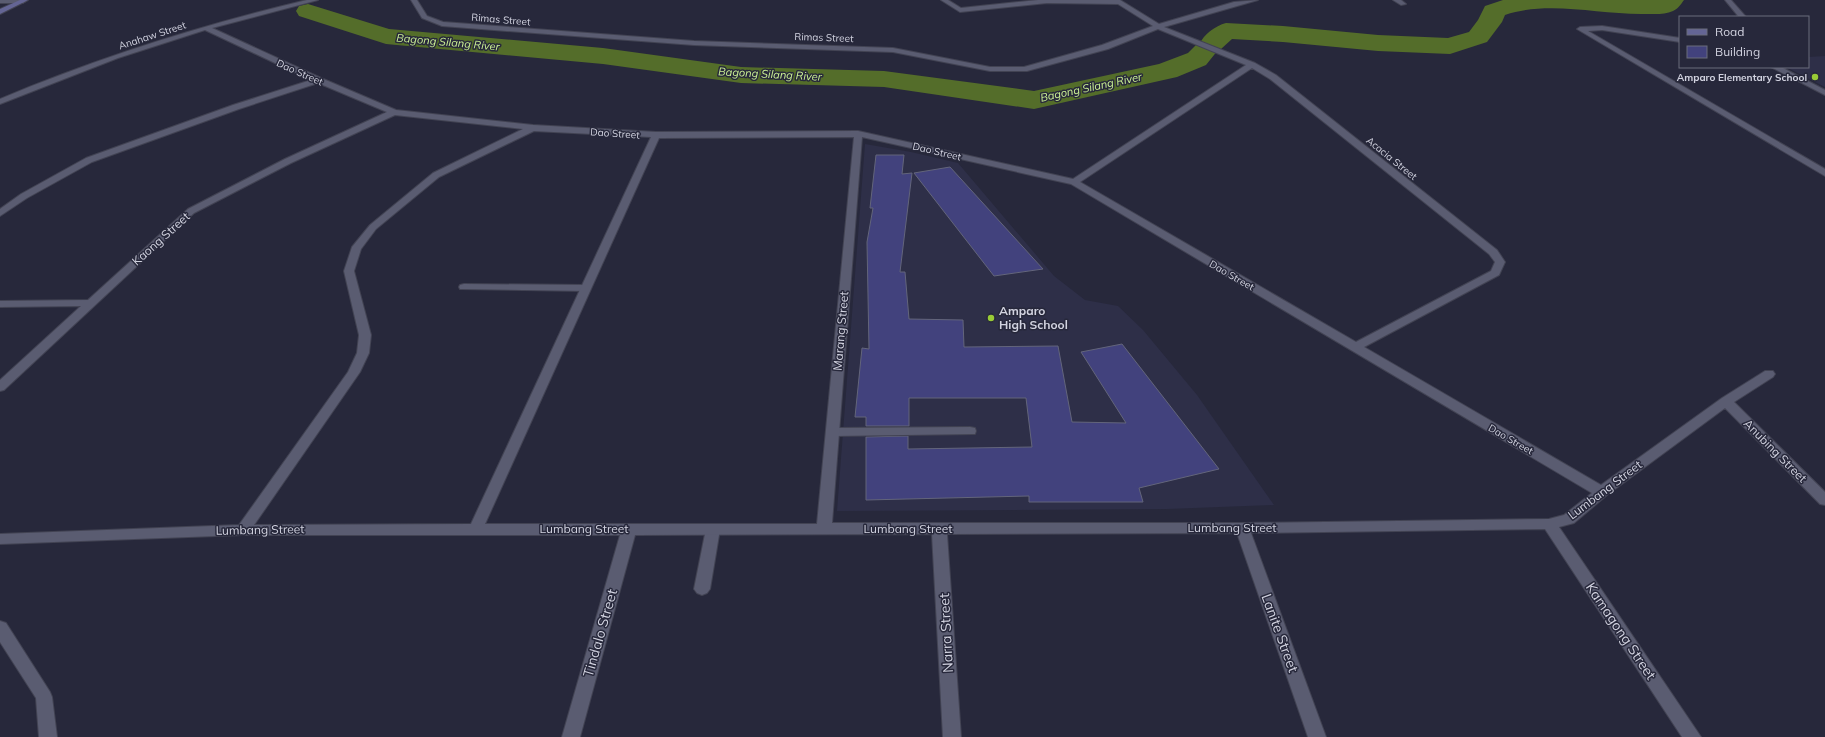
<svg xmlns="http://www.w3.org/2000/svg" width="1825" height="737" font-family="Mulish,sans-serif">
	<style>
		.built { fill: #2e2f48 }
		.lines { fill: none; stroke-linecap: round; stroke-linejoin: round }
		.river { fill: #546d2a; fill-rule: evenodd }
		.building { fill: #42427d; stroke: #63657b }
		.lane-casing { stroke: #424353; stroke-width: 2 }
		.street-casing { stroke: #424353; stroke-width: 2 }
		.secondary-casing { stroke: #424353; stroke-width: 2 }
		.lane { fill: #5a5c71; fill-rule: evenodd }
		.street { fill: #5a5c71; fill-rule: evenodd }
		.secondary { fill: #646595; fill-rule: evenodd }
		.poi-dot { fill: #99cb36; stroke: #27283b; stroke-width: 1.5 }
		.labels { text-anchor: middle; stroke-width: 3; stroke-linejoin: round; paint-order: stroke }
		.far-street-label { font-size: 10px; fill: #d2d3e0; stroke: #27283b }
		.far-poi-label { font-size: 10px; font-weight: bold; fill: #d2d3e0; stroke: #27283b; text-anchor: end }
		.far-water-label { font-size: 11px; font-style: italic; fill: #cdf394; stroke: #27283b }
		.street-label { font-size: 12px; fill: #d2d3e0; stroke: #27283b }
		.poi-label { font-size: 12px; font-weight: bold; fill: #d2d3e0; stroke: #27283b; text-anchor: start }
		.near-street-label { font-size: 14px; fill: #d2d3e0; stroke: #27283b }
	</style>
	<rect width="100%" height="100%" fill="#27283b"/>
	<!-- built -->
	<path class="built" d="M1825,56V87L1786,67H1808V57Z
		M865,144L911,152L958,163L1054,276L1085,300L1118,306L1143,330L1197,395L1274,505L1167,509L837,511Z"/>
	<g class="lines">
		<!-- river -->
		<path class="river" d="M1503,0H1684C1681,4 1678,9 1673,11C1665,15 1654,14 1646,14C1599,15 1550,0 1505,15L1502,22L1487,42L1450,54L1378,51L1283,42L1232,39L1221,49L1218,50L1206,65L1177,77L1034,109L884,87L741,83L603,64L386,44L299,16L296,11L299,6L308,4L389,29L603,48L741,67L884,71L1034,91L1159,64L1188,53L1196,45H1199C1204,34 1215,26 1226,23L1283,26L1378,35L1448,38L1469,32L1478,20L1485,6Z"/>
	</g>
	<!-- building -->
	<path class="building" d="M876,155H904L902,174L912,173L900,272H905L909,319L963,320L964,347L1058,346L1072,422L1126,423L1081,352L1122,344L1219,469L1139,488L1143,502H1029V496L866,500V437L908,436V449L1032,447L1026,398H909V426H866V417H855L862,348L869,349L867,242L873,208H870Z
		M950,167L1043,269L994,276L914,173Z"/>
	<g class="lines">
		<!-- lane casing -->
		<g class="lane-casing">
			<path id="lane" d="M1393,0H1401L1406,4L1401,5Z
				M464,284L586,285L591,288L586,291L460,289L459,287L460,285Z
				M970,427L975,428L976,431L975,434L833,436L828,435L827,432L828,429L833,428Z
				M713,524L718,525L720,529L710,589L707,593L702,595L697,593L694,589L706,529L708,525Z"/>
		</g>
		<!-- street casing -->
		<g class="street-casing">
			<path id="street" d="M0,0H26V1L23,3H0Z
				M307,0H318L212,28L321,78L396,110L533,125L656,132L858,131L1073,179L1246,65L1158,29L1108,49L1027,71H990L893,52L694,45L442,26L422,18L411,0H417L427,16L443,22L694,41L893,48L990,67H1024L1102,45L1153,26L1118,4L1047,3L960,12L941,0H948L961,8L1038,0H1120L1159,24L1234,2L1258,0L1164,27L1255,63L1276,75L1497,250L1505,262L1499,275L1364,347L1601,485L1722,398L1765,371H1773L1775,374L1773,377L1734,402L1825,492V505L1820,504L1725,408L1607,495L1574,523L1559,527L1701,737H1682L1545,529L1251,533L1326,737H1308L1237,533L947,534L961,737H943L932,534L635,535L580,737H562L620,535H243L0,544V534L239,525L348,372L357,353L359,335L344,271L352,247L370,225L433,173L523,129L395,115L291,163L194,213L4,390L0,391V380L81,306L0,307V301L88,300L188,209L285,159L387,112L318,83L239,109L92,162L27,198L0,216V209L21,194L86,158L233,105L311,80L205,30L118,58L0,104V99C100,57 202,25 307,0ZM1252,68L1270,79L1489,254L1495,262L1491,271L1356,342L1080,182ZM534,131L651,137L471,524L254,525L360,372L369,353L371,335L354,271L361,249L376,229L439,177ZM854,137L817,524H485L659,138ZM862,137L1071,184L1592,493L1564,515L1549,519L1242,523H832Z
				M1725,0H1731L1746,17H1739Z
				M1602,26L1680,38V42L1602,30L1588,31L1825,169V176L1577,29L1580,27Z
				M1771,67H1781L1825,90V95Z
				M0,621L6,623L50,692L52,697L57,737H39L36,698L0,642Z"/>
		</g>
		<!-- secondary casing -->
		<g class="secondary-casing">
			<path id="secondary" d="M20,0H28L0,14V9Z"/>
		</g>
		<!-- lane -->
		<use href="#lane" class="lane"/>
		<!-- street -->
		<use href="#street" class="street"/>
		<!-- secondary -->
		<use href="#secondary" class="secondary"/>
	</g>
	<!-- markers -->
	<g class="poi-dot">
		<circle cx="1815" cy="77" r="4"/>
		<circle cx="991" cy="318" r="4"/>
	</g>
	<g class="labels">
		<!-- far-street labels -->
		<g class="far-street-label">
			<text transform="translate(501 19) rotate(5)" y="4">Rimas Street</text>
			<text transform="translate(152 35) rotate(-18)" y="4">Anahaw Street</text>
			<text transform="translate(824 37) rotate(2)" y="4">Rimas Street</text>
			<text transform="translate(300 72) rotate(24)" y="4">Dao Street</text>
			<text transform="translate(615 133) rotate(4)" y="4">Dao Street</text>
			<text transform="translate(937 151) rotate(13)" y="4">Dao Street</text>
			<text transform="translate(1392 158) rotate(39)" y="4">Acacia Street</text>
			<text transform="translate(1232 275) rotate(30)" y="4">Dao Street</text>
			<text transform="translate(1511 439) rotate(30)" y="4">Dao Street</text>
		</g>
		<!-- far-poi labels -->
		<g class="far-poi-label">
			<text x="1807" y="81">Amparo Elementary School</text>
		</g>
		<!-- far-water labels -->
		<g class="far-water-label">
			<text transform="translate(448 42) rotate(5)" y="4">Bagong Silang River</text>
			<text transform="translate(770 74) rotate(3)" y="4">Bagong Silang River</text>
			<text transform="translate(1091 87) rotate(-12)" y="4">Bagong Silang River</text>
		</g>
		<!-- street labels -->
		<g class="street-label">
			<text transform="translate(161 239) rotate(-42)" y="4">Kaong Street</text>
			<text transform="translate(841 331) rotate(-85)" y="4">Marang Street</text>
			<text transform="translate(1775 451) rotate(45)" y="4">Anubing Street</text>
			<text transform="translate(1605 490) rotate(-37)" y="4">Lumbang Street</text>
			<text x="1232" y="532">Lumbang Street</text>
			<text x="584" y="533">Lumbang Street</text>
			<text x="908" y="533">Lumbang Street</text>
			<text transform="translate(260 530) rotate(-1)" y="4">Lumbang Street</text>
		</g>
		<!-- poi labels -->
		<g class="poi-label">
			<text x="999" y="315">Amparo<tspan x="999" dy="14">High School</tspan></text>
		</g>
		<!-- near-street labels -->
		<g class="near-street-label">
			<text transform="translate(1621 631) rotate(56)" y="5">Kamagong Street</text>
			<text transform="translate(600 633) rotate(-74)" y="5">Tindalo Street</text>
			<text transform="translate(946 633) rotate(-93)" y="5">Narra Street</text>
			<text transform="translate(1280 633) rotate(70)" y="5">Lanite Street</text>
		</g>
	</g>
	<!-- legend -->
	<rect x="1679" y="16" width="130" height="52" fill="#27283b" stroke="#6b6c7d"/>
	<rect x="1687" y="29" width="20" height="6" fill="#646595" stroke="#6b6c7d"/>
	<text x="1715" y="36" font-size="12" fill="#d2d3e0">Road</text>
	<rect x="1687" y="46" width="20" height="12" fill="#42427d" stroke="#6b6c7d"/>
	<text x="1715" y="56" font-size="12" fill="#d2d3e0">Building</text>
</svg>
